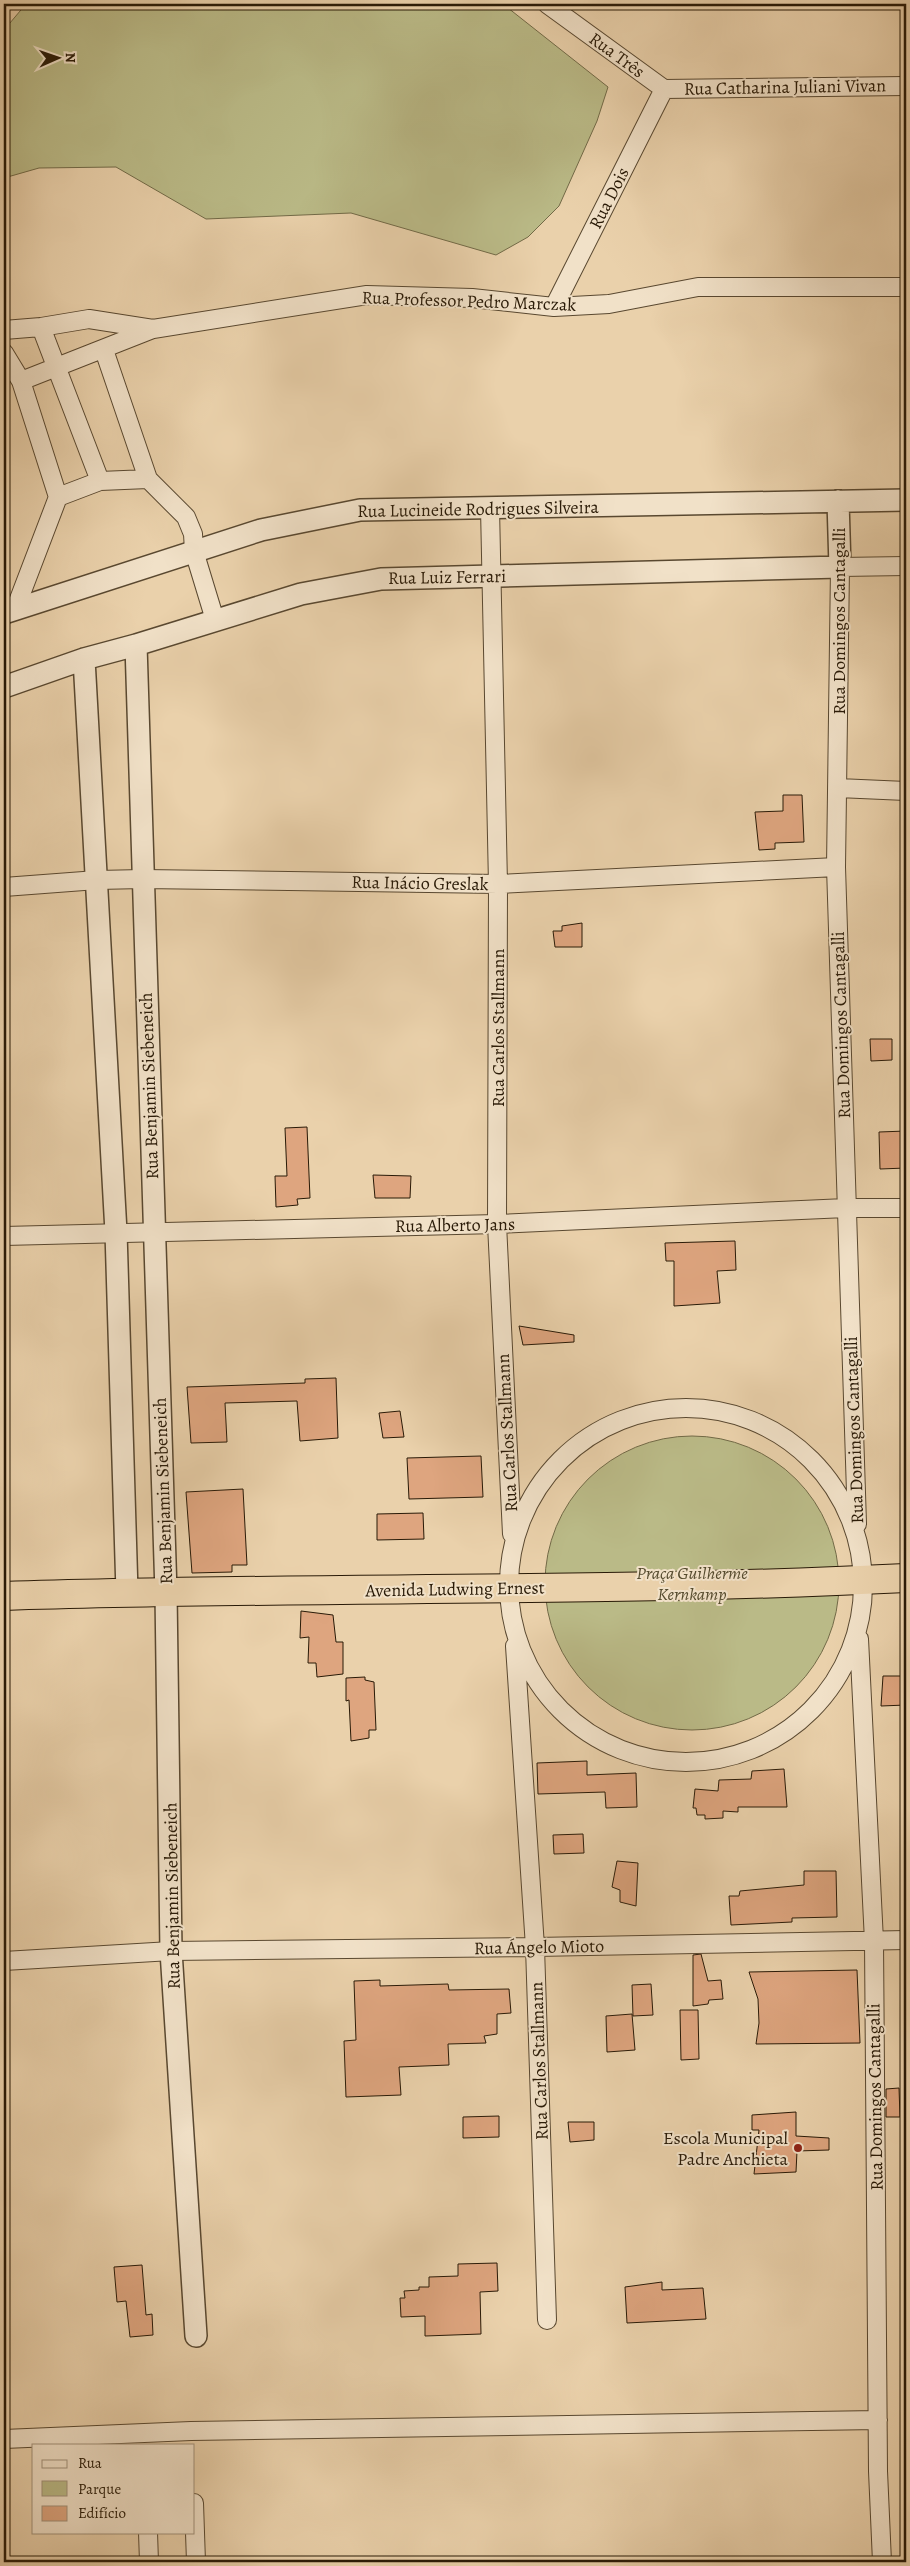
<svg xmlns="http://www.w3.org/2000/svg" width="910" height="2566" font-family="Alegreya,serif">
	<style>
		.green { fill: #baba87; stroke: #726a47 }
		.building { fill: #dea57f; stroke: #291a07 }
		.lines { fill: none; stroke-linecap: round; stroke-linejoin: round }
		.minor-casing { stroke: #594830; stroke-width: 20 }
		.tertiary-casing { stroke: #594830; stroke-width: 24 }
		.trunk-casing { stroke: #291a07; stroke-width: 30 }
		.minor { stroke: #f1e1c8; stroke-width: 18 }
		.tertiary { stroke: #f1e1c8; stroke-width: 21 }
		.trunk { stroke: #ead1ab; stroke-width: 28 }
		.poi-dot { fill: #8f2418; stroke: #f1e1c8; stroke-width: 2 }
		.labels { text-anchor: middle; stroke-width: 4; stroke-linejoin: round; paint-order: stroke }
		.street-label { font-size: 18px; fill: #291a07; stroke: #f1e1c8 }
		.park-label { font-size: 18px; font-style: italic; fill: #544a2d; stroke: #f1e1c8 }
		.poi-label { font-size: 18px; fill: #291a07; stroke: #f1e1c8; text-anchor: end }
	</style>
	<rect width="100%" height="100%" fill="#ead1ab"/>
	<filter id="stains"><feTurbulence type="fractalNoise" baseFrequency=".004" numOctaves="4"/><feColorMatrix values="0 0 0 0 .2 0 0 0 0 .09 0 0 0 0 .02 0 0 0 .5 -.17"/></filter>
	<radialGradient id="worn" r=".72"><stop offset=".6" stop-color="#630" stop-opacity="0"/><stop offset="1" stop-color="#630" stop-opacity=".3"/></radialGradient>
	<!-- green -->
	<path class="green" d="M26,4H503L608,87L597,121L559,206L528,237L496,255L351,213L206,219L116,167L39,168L4,178V30Z
		M545 1583a147 147 0 1 1 294 0a147 147 0 1 1-294 0Z"/>
	<!-- building -->
	<path class="building" d="M783,795H802L804,842L775,843V849L759,850L755,812L783,811Z
		M582,923V947H555L553,931H562V926Z
		M870,1039H892V1060L871,1061Z
		M307,1127L310,1198L297,1199L298,1205L276,1207L275,1176H287L285,1128Z
		M906,1131V1168L880,1169L879,1132Z
		M373,1175L411,1176L410,1198H375Z
		M735,1241L736,1270L717,1271L720,1303L674,1306V1261H666L665,1243Z
		M519,1326L574,1335V1342L523,1345Z
		M336,1378L338,1438L300,1441L297,1401L225,1403L227,1442L191,1443L187,1387L305,1383V1379Z
		M400,1411L404,1437L383,1438L379,1413Z
		M481,1456L483,1497L409,1499L407,1458Z
		M243,1489L247,1565H232V1572L192,1573L186,1492Z
		M423,1513L424,1539L377,1540V1514Z
		M301,1611L333,1615L336,1642H343V1674L317,1677L316,1663H308L309,1637L300,1638Z
		M883,1676H906V1705L881,1706Z
		M365,1677V1680L374,1682L376,1730H369V1738L351,1741L349,1700L346,1701V1678Z
		M587,1761V1775L636,1773L637,1807L606,1808L605,1792L538,1794L537,1763Z
		M784,1769L787,1807H738V1812L723,1811V1818L705,1819V1815H697L696,1808H693L695,1789L718,1791L719,1780L751,1779L752,1771Z
		M583,1834L584,1853L554,1854L553,1835Z
		M617,1861L638,1863L636,1906L620,1902V1890L612,1887Z
		M804,1871H836L837,1917L792,1918V1922L731,1925L729,1896H739L740,1891L804,1885Z
		M701,1954L708,1981L721,1980L723,1999L709,2000L708,2004L693,2006V1955Z
		M857,1970L860,2043L756,2044L759,2023L758,1999L749,1972Z
		M380,1980V1986L448,1984L449,1990L509,1989L511,2013L497,2014V2034L484,2036L486,2043L448,2044L449,2065L399,2067L401,2095L346,2097L344,2041L356,2040L354,1981Z
		M651,1984L653,2015L633,2016L632,1985Z
		M680,2010H698L699,2059L681,2060Z
		M632,2014L635,2050L607,2052L606,2016Z
		M899,2088L900,2117H886V2089Z
		M796,2112V2136L829,2138V2150L797,2151L796,2172L754,2174L759,2130H752V2115Z
		M499,2116V2137L463,2138V2117Z
		M568,2122H594V2140L570,2142Z
		M497,2263L498,2291L480,2292L481,2334L425,2336V2316L401,2317L400,2298H405L404,2291L419,2290V2287H429V2277L458,2276V2264Z
		M142,2265L146,2315L152,2314L153,2335L130,2337L126,2301L117,2302L114,2267Z
		M662,2282V2290L703,2288L706,2319L627,2323L625,2287Z"/>
	<g class="lines">
		<!-- minor casing -->
		<g class="minor-casing">
			<path id="minor" d="M547,4L664,89
				M664,89L906,86
				M554,307L664,89
				M41,327L100,481
				M4,330L41,327L89,319L153,329L367,295L472,298L554,307L609,304L698,287H906
				M104,350L148,479L186,517L193,534L194,551L215,620
				M4,353L21,381L58,497L16,607
				M21,381L153,329
				M58,497L100,481L148,479
				M490,508L498,884L497,1224L512,1534
				M838,788L906,791
				M4,887L97,880L143,879L498,884L836,867
				M4,1236L497,1224L846,1208H906
				M509 1585a177 177 0 1 1 354 0a177 177 0 1 1-354 0Z
				M857,1524L836,867L840,567L906,566
				M859,1639L874,1941L878,2471L882,2562
				M515,1646L535,1947L547,2320
				M4,1961L171,1951L535,1947L906,1940
				M4,2439L191,2431L878,2420
				M194,2503L196,2562
				M148,2532L149,2562"/>
		</g>
		<!-- tertiary casing -->
		<g class="tertiary-casing">
			<path id="tertiary" d="M4,613L261,530L360,510L906,500
				M136,645L166,1593L171,1951L196,2336
				M84,659L116,1232L127,1592
				M4,687L84,659L136,645L301,594L381,579L840,567L838,501"/>
		</g>
		<!-- trunk casing -->
		<g class="trunk-casing">
			<path id="trunk" d="M4,1596C304,1586 606,1593 906,1578"/>
		</g>
		<!-- minor -->
		<use href="#minor" class="minor"/>
		<!-- tertiary -->
		<use href="#tertiary" class="tertiary"/>
		<!-- trunk -->
		<use href="#trunk" class="trunk"/>
	</g>
	<!-- markers -->
	<circle class="poi-dot" cx="798" cy="2148" r="5"/>
	<g class="labels">
		<!-- street labels -->
		<g class="street-label">
			<text transform="translate(617 55) rotate(36)" y="6">Rua Três</text>
			<text transform="translate(785 87) rotate(-1)" y="6">Rua Catharina Juliani Vivan</text>
			<text transform="translate(609 198) rotate(-63)" y="6">Rua Dois</text>
			<text transform="translate(469 301) rotate(2)" y="6">Rua Professor Pedro Marczak</text>
			<text transform="translate(478 509) rotate(-1)" y="6">Rua Lucineide Rodrigues Silveira</text>
			<text transform="translate(447 577) rotate(-1)" y="6">Rua Luiz Ferrari</text>
			<text transform="translate(839 621) rotate(-90)" y="6">Rua Domingos Cantagalli</text>
			<text transform="translate(420 883) rotate(1)" y="6">Rua Inácio Greslak</text>
			<text transform="translate(841 1025) rotate(-92)" y="6">Rua Domingos Cantagalli</text>
			<text transform="translate(498 1028) rotate(-90)" y="6">Rua Carlos Stallmann</text>
			<text transform="translate(149 1086) rotate(-92)" y="6">Rua Benjamin Siebeneich</text>
			<text transform="translate(455 1225) rotate(-1)" y="6">Rua Alberto Jans</text>
			<text transform="translate(854 1430) rotate(-92)" y="6">Rua Domingos Cantagalli</text>
			<text transform="translate(507 1433) rotate(-93)" y="6">Rua Carlos Stallmann</text>
			<text transform="translate(163 1491) rotate(-92)" y="6">Rua Benjamin Siebeneich</text>
			<text transform="translate(455 1589) rotate(-1)" y="6">Avenida Ludwing Ernest</text>
			<text transform="translate(172 1896) rotate(-91)" y="6">Rua Benjamin Siebeneich</text>
			<text transform="translate(539 1947) rotate(-1)" y="6">Rua Ángelo Mioto</text>
			<text transform="translate(539 2061) rotate(-92)" y="6">Rua Carlos Stallmann</text>
			<text transform="translate(875 2097) rotate(-91)" y="6">Rua Domingos Cantagalli</text>
		</g>
		<!-- park labels -->
		<g class="park-label">
			<text x="692" y="1579">Praça Guilherme<tspan x="692" dy="21">Kernkamp</tspan></text>
		</g>
		<!-- poi labels -->
		<g class="poi-label">
			<text x="788" y="2144">Escola Municipal<tspan x="788" dy="21">Padre Anchieta</tspan></text>
		</g>
	</g>
	<!-- margin -->
	<rect width="910" height="2566" fill="none" stroke="#ead1ab" stroke-width="20"/>
	<rect x="5" y="5" width="900" height="2556" fill="none" stroke="#291a07" stroke-width="2.5"/>
	<rect x="10" y="10" width="890" height="2546" fill="none" stroke="#291a07"/>
	<!-- legend -->
	<rect x="32" y="2444" width="162" height="90" fill="#f1e1c8" stroke="#a1917b"/>
	<rect x="42" y="2460" width="25" height="8" fill="#f1e1c8" stroke="#a1917b"/>
	<text x="78" y="2468" font-size="15" fill="#291a07">Rua</text>
	<rect x="42" y="2481" width="25" height="15" fill="#baba87" stroke="#a1917b"/>
	<text x="78" y="2494" font-size="15" fill="#291a07">Parque</text>
	<rect x="42" y="2506" width="25" height="15" fill="#dea57f" stroke="#a1917b"/>
	<text x="78" y="2518" font-size="15" fill="#291a07">Edifício</text>
	<!-- north arrow -->
	<g transform="translate(58 58) rotate(88)" stroke="#f1e1c8" stroke-width="4" paint-order="stroke">
	<path d="M0-4L9 19L0 12L-9 19Z" fill="#291a07"/>
	<text y="-8" font-size="14" font-weight="bold" text-anchor="middle" fill="#291a07">N</text>
	</g>
	<rect width="100%" height="100%" filter="url(#stains)"/>
	<rect width="100%" height="100%" fill="url(#worn)"/>
</svg>
